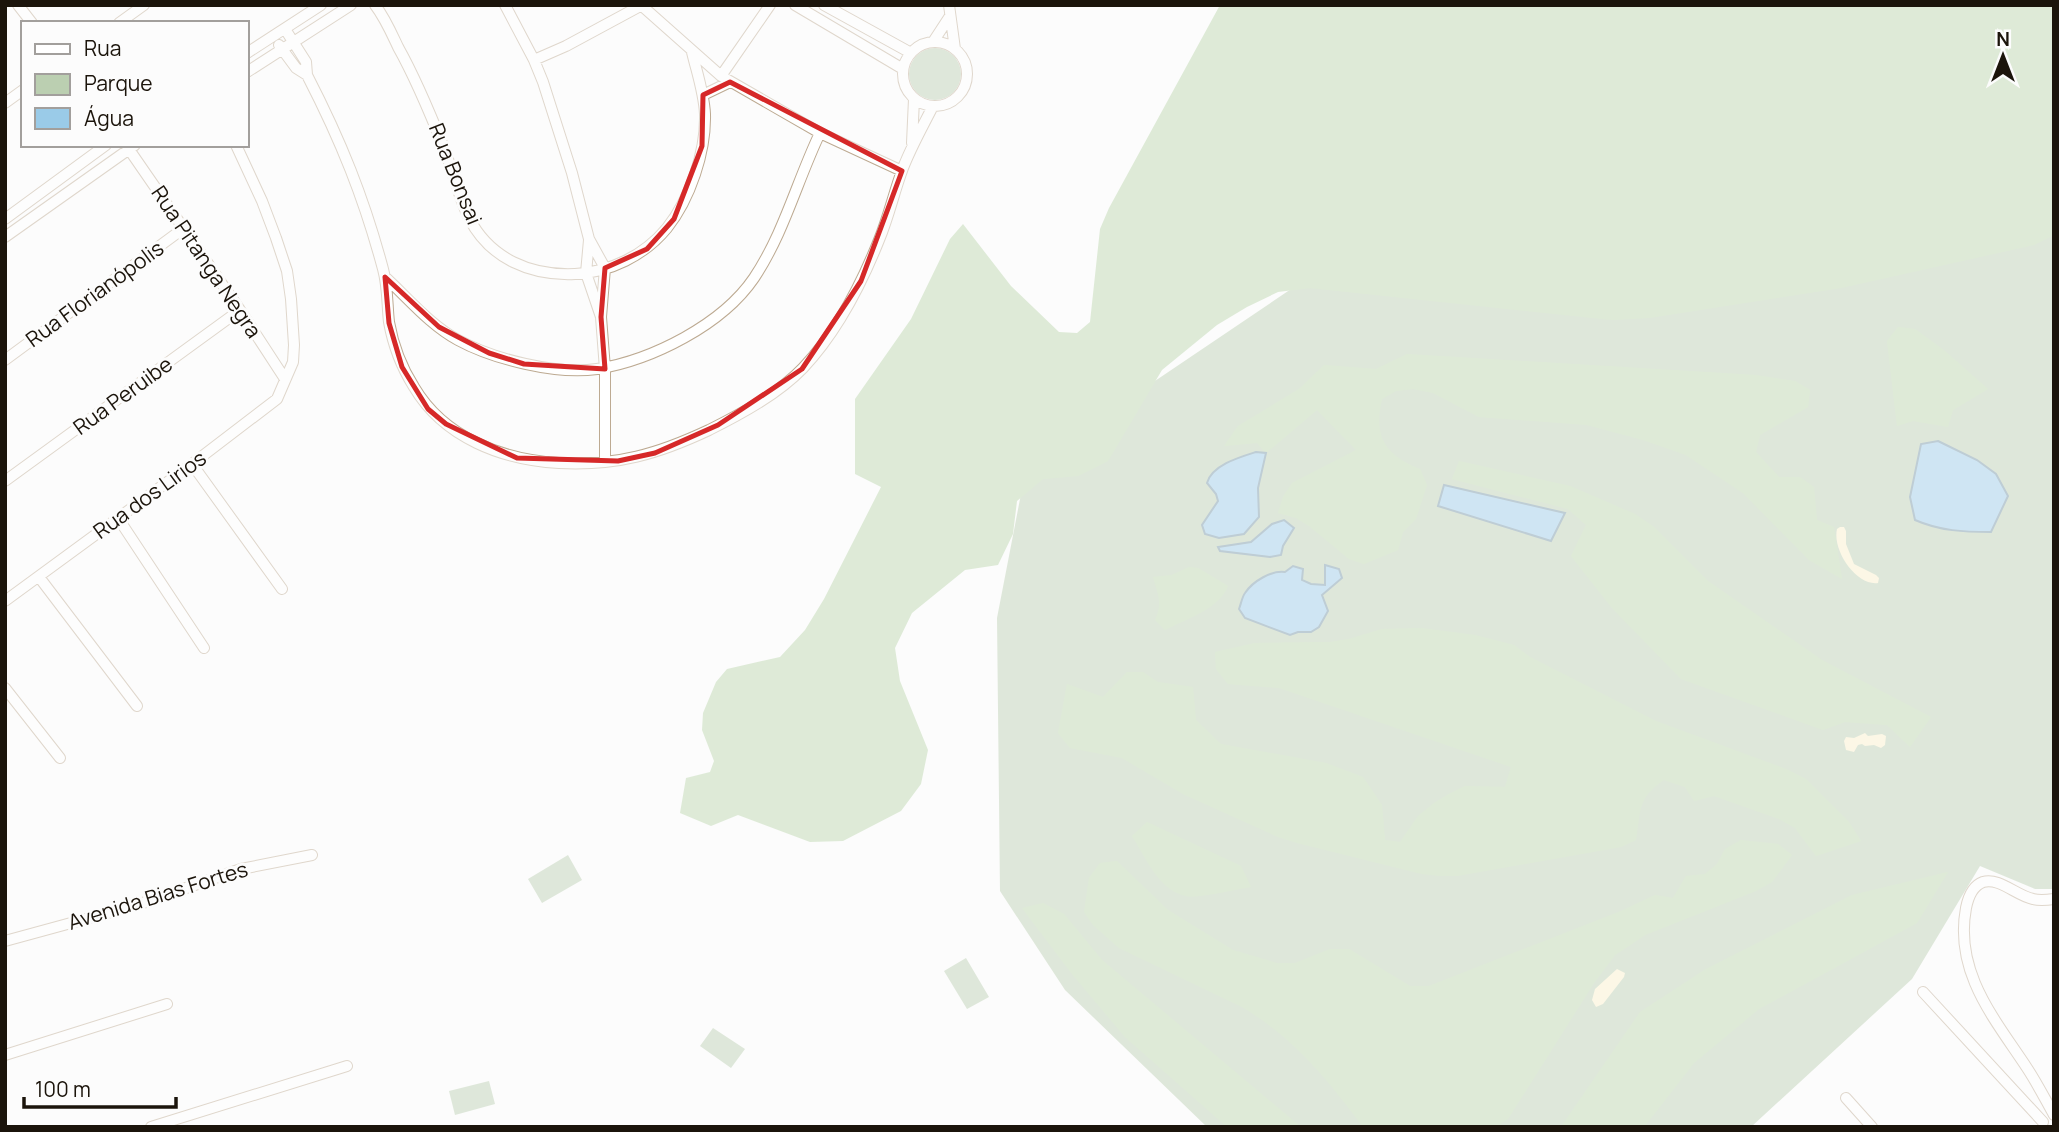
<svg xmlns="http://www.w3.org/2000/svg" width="2059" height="1132" font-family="Manrope,sans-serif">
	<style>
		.green { fill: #bbcfb1 }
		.forest { fill: #bad6ab }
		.sand { fill: #fcf2cd }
		.water { fill: #9acbe8; stroke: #7494a6; stroke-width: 2 }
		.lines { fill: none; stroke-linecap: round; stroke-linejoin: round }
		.street-casing { stroke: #bdaa92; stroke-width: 12 }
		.street { stroke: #fff; stroke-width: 10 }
		.marked { fill: none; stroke: #d62828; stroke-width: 5; stroke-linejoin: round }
		.labels { text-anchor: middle; stroke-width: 6; stroke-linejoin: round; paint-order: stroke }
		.street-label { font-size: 21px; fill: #1b140b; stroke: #fcfcfc }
	</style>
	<rect width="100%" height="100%" fill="#fcfcfc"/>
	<!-- green -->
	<path class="green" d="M909 74a26 26 0 1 1 52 0a26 26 0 1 1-52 0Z
		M2054,219V889H2035L1980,866L1912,979L1751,1127H1207L1065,990L1000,891L997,618L1026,468L1297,285Z
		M568,855L582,880L542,903L528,879Z
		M966,958L989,997L967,1009L944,971Z
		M713,1028L745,1049L731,1068L700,1046Z
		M489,1081L495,1104L455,1115L449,1091Z"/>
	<!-- forest -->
	<path class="forest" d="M1220,5H2054V235L2034,245L1841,288L1649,318L1612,320L1310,288L1278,292L1247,307L1217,325L1162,370L1108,461L1078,476L1043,479L1017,501L1013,534L998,565L965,570L912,613L895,648L900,681L928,750L921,784L901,811L843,841L810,842L738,815L711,826L680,813L686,778L710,772L714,761L702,730L703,713L716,682L727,669L780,657L805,630L824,599L881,487L855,474V399L911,319L950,239L963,224L1011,286L1059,332L1077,333L1090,322L1100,229L1109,208Z
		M1898,327L1915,329L1945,351L1988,389L1953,410L1948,427L1913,421L1897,426L1887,341Z
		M1407,354L1755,375L1795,381L1810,390L1808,407L1760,435L1756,452L1779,477H1800L1814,487L1817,520L1834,527L1842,579L1809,560L1743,493L1686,455L1643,440L1587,425L1479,417L1433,393L1413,389L1396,391L1382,399C1373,437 1385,455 1420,469L1427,485L1416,519L1403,532L1398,550L1364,564L1349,559L1309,526L1296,518L1278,513L1283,497L1292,483L1356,450L1317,410L1266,453L1257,443L1224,446L1238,426L1299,389L1324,365L1376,369Z
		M1459,461L1570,486L1635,514L1653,526L1708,581L1822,660L1931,717L1910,747L1887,725L1845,722L1823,730L1681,679L1612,608L1571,556L1586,525L1568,509L1452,479Z
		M1189,567L1198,568L1228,586C1219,609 1186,619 1165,630L1155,620C1163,603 1158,594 1153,577L1172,575Z
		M1421,628L1475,635L1514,645L1530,657L1656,721L1786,769L1806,779L1849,822L1861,841L1816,856L1795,828L1779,819L1714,796L1694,801L1685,787L1664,780C1637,798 1641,810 1636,840L1621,847L1457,876H1440L1422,874L1297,843L1278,837L1183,794L1122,758L1070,748L1058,733L1067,684L1103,697L1127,672H1143L1158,682L1193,687L1196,720L1221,744L1326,763L1363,777L1382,805L1385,840L1400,842L1418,816L1434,803L1449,794L1465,786L1505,787L1511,767L1279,688L1228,684L1216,669L1215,652L1255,643L1330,642L1349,639L1382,629Z
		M1147,822L1241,866L1251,887C1237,889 1196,899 1186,896C1159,891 1145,856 1132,836Z
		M1741,840L1778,844L1792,855L1772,882L1756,891L1645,935L1615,955L1594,983L1508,1119L1495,1127H1363C1328,1080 1293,1037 1242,1007L1119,948L1093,925L1084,912L1089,878L1100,863L1117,861L1168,910L1233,950L1277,963H1295L1330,949H1349L1410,986H1429L1621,911L1655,895L1673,898L1686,876L1705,874L1717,864L1725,849Z
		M1948,872L1917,923L1759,1009L1694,1063L1644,1127H1561L1640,1012L1706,969L1852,895Z
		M1043,903L1064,914L1102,960L1301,1127H1227L1125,1037L1072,974L1022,908Z"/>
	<!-- sand -->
	<path class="sand" d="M1840,527H1844L1846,531V544L1854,564L1876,575L1879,578L1878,583C1856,586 1832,550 1837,529Z
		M1865,733L1868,736L1882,734L1886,736L1885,745L1881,748L1874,745L1865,746L1862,744L1858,745L1854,752L1846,750L1844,741L1846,737L1854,738Z
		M1617,969L1625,973L1624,977L1603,1004L1596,1007L1592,1000L1595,989Z"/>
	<!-- water -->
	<path class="water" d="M1938,441L1977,460L1996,474L2008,496L1991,532C1964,532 1940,531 1915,520L1910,497L1921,444Z
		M1256,452L1266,453L1258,488L1259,517L1244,534L1219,538L1205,534L1202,525L1218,501L1216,494L1207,483C1212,465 1240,457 1256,452Z
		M1444,485L1565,513L1551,541L1438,506Z
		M1284,520L1294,528L1283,546L1281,555L1270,557L1220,551L1218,547L1251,542L1272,524Z
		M1325,565L1339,569L1342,578L1322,595L1328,611L1319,627L1311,632H1298L1290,635L1245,618L1239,609C1241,604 1242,597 1245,593C1253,581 1272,570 1285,572L1293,566L1303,569L1302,580L1311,584L1325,585Z"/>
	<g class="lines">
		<!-- street casing -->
		<g class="street-casing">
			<path id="street" d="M18,5L32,23
				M375,5C385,18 391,32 398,47C416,79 430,113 444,148C453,171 458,196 469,218C490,259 531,276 575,274C610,272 644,256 667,228C690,199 706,152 705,114C704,93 697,73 692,52
				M505,5L534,60L543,82L572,173L589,239L605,268L601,317
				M641,5L721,76L820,133L902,171
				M795,5L903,69
				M824,5L911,53
				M949,5L955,49
				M119,23L144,5
				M285,29L306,62L307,75C341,141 364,198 383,269C388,287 387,305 389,322C393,345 402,368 414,387C444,438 503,460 559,463C617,466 658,454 709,430C741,414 778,394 803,368C837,332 861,285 879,240C889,216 894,192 903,168C911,147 923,126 933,106
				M933,42L950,16
				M903 74a32 32 0 1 1 64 0a32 32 0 1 1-64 0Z
				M279,45L296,68L307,75
				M247,53L321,5
				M534,60L566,46L642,5
				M247,72L351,5
				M721,76L770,5
				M703,95L730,82
				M5,103L23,90
				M912,143L914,99
				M126,145L240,310L285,379
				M5,219L106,145
				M5,237L135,145
				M589,240L586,273L601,317L605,369V462
				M385,277C408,298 430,325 458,340C493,359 556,375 597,369C652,360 722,325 754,278C784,233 797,181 820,133
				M5,360L184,228
				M192,464L282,589
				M5,481L240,310
				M118,518L204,648
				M39,577L137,706
				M5,601L192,464L277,399L293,362L294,345L291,299L287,271L276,238L262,201L236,145
				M5,688L60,758
				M2054,899C2047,900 2040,901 2033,899C2017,896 1999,877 1983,882C1972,886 1968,898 1966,908C1954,972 1994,1018 2027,1068C2037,1083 2045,1099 2054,1115
				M5,941L137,905L241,869L312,855
				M1923,992L2043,1122
				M5,1055L167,1004
				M1846,1098L1872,1127
				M151,1127L347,1066"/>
		</g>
		<!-- street -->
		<use href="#street" class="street"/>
	</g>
	<!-- marked area -->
	<path d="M0 0H2059V1132H0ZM730,82L902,171L861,281L802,369L718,425L655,453L618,461L517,458L446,424L428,409L402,367L389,323L385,277L439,327L489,353L524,364L605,369L601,317L605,268L647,249L674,219L702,146L703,95Z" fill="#fcfcfc" fill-opacity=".55" fill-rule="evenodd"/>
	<path class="marked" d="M730,82L902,171L861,281L802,369L718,425L655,453L618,461L517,458L446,424L428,409L402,367L389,323L385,277L439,327L489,353L524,364L605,369L601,317L605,268L647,249L674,219L702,146L703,95Z"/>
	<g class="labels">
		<!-- street labels -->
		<g class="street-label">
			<text transform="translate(455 174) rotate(68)" y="7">Rua Bonsai</text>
			<text transform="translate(206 262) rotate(56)" y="7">Rua Pitanga Negra</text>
			<text transform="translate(95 294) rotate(-36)" y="7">Rua Florianópolis</text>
			<text transform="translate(123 396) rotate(-36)" y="7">Rua Peruibe</text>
			<text transform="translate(150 495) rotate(-36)" y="7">Rua dos Lirios</text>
			<text transform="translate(158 896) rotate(-17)" y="7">Avenida Bias Fortes</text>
		</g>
	</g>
	<!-- border -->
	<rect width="2059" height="1132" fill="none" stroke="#1b140b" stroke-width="14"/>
	<!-- legend -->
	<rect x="21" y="21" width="228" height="126" fill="#fcfcfc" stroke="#a29f9c" stroke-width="2"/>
	<rect x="35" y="44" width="35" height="10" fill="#ffffff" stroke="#a29f9c" stroke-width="2"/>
	<text x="84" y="56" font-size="21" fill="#1b140b">Rua</text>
	<rect x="35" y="74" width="35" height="21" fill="#bbcfb1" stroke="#a29f9c" stroke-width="2"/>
	<text x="84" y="91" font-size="21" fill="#1b140b">Parque</text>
	<rect x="35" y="108" width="35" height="21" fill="#9acbe8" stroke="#a29f9c" stroke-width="2"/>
	<text x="84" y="126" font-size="21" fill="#1b140b">Água</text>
	<!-- north arrow -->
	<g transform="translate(2003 56)" stroke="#fcfcfc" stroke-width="5" paint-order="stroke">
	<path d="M0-5L12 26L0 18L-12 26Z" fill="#1b140b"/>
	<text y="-10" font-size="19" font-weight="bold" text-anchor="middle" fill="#1b140b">N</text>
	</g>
	<!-- scale -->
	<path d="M24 1097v10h152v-10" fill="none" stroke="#1b140b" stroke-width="3.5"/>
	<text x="35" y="1097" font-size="21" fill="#1b140b" stroke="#fcfcfc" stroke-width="5" paint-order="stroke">100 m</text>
</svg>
